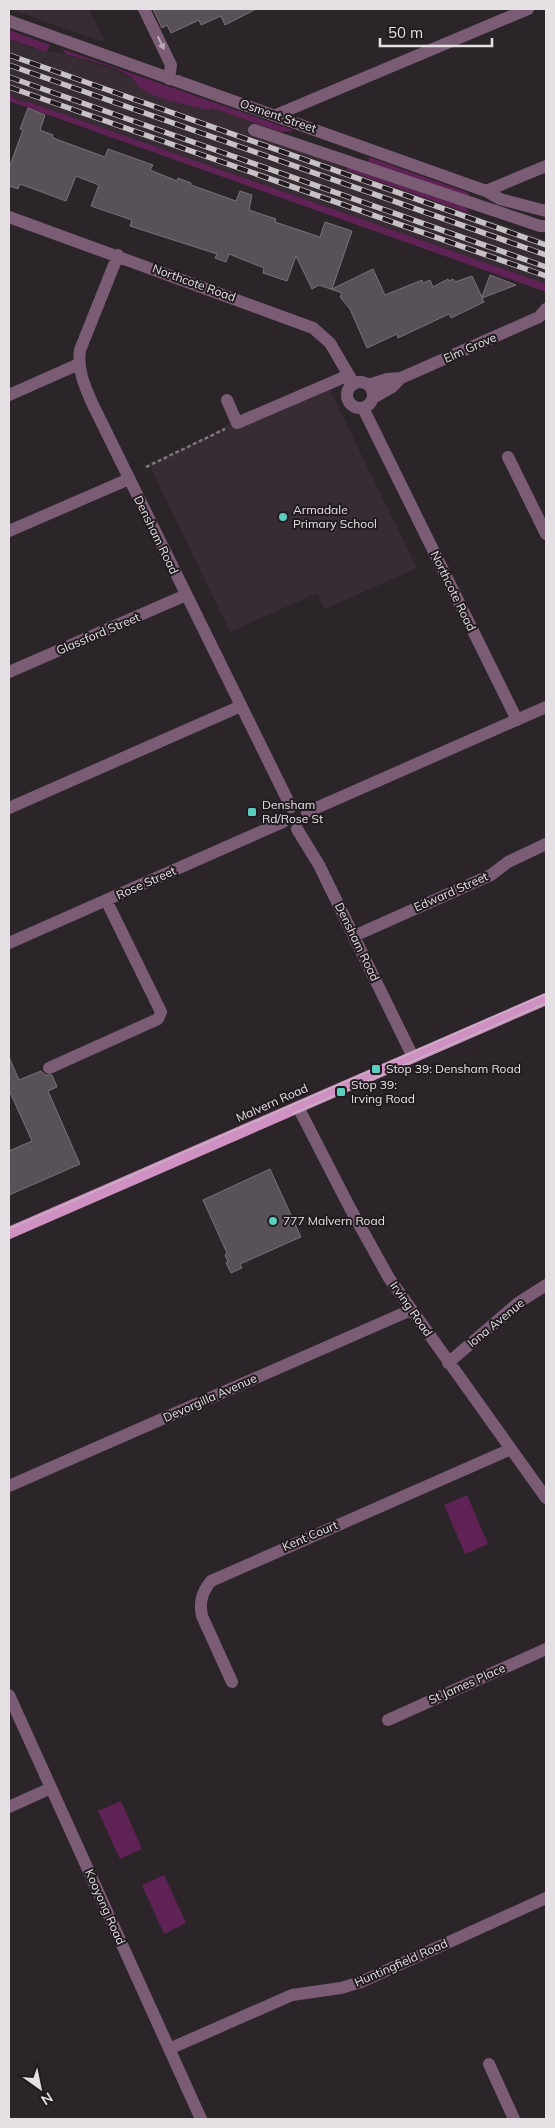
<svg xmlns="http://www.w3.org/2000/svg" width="555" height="2128" font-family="Mulish,sans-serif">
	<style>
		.built { fill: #372b34 }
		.green { fill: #5f2255 }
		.building { fill: #595158; stroke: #797177 }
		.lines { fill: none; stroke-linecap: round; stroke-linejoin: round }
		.path { stroke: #7c767a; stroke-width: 2.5; stroke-dasharray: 4 2.5; stroke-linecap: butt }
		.minor { stroke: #7a5c74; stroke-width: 12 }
		.major { stroke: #ce91c2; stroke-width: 12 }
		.tram { stroke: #c6c1c4; stroke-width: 1 }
		.rail-casing { stroke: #c6c1c4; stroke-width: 5.5 }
		.rail { stroke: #211b20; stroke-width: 4; stroke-dasharray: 11; stroke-linecap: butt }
		.oneway { fill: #baabb7 }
		.poi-dot { fill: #59cebf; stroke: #211b20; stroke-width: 2 }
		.labels { text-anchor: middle; stroke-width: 4; stroke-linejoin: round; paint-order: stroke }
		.street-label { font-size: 12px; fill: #e5e0e3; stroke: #211b20 }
		.poi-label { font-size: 12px; fill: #e5e0e3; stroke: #211b20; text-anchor: start }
	</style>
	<rect width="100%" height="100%" fill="#2b2429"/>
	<!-- built -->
	<path class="built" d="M9,9H89L106,43Z
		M9,39L33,48L66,54L110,68L134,79L137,85L145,91L180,103L209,109L212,108L280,132L346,170L546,240V284L29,102L16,100L9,92Z
		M325,380L417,568L325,609L317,593L230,632L150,466L228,425L231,418L237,414L243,416Z"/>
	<!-- green -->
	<path class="green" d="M9,30L50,45L46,52L9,39Z
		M62,49L293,130V131L280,132L212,108L209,110C188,105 156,100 139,87C136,84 135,80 132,78C116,66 86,60 66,54Z
		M9,92L16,100L29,102L546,284V292L9,101Z
		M369,157L469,193L468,198L368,164Z
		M347,167L465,207L469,211L468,213L346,170Z
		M467,1495L488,1544L465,1554L444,1505Z
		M121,1801L142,1849L120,1859L98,1811Z
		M164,1875L186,1923L164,1934L142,1885Z"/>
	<!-- building -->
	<path class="building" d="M153,9H256L225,25L221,16L201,25L199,20L171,33L167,25L162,28Z
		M28,108L45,115L40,130L53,135L52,137L56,139L105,157L108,149L153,165L150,170L177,181L178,178L191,183V185L236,201L240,191L252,195L249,210L276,219L275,222L320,237L325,222L352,231L332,289L373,269L385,295L422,280L423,283L430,280L433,287L448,279L449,281L453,279L455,282L472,276L482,297L490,275L516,285L482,298L484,302L451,318L449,314L398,338L397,334L367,348L350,309L340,297L342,293L319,285L312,289L296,256L287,281L263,273L264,268L229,254L226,262L215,258L217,254L130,226L132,220L91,206L99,185L76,176L66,201L20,184L18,189L9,186V168L23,130L20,129Z
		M9,1057L19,1080L41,1071L45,1075H52L57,1087L48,1091L80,1164L9,1195V1151L32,1141L9,1090Z
		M270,1169L301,1237L240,1264L242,1268L231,1273L226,1263L228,1262L225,1255L227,1253L203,1200Z"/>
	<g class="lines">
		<!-- path -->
		<path class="path" d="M146,467L225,429"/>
		<!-- minor -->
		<path class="minor" d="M144,9L171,65L169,79
			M9,21L486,191L500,199L546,211
			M276,115L528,9
			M254,130L540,226H546
			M486,191L546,166
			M9,217L313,328L330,343L354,384
			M118,255L80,350C77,370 85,387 93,405L291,807
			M347 395a13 13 0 1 1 26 0a13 13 0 1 1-26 0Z
			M368,385L387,379L401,378
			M9,395L79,364
			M373,398L392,387L401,378L539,317L546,309
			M227,400L237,423L349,375
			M363,408L517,720
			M508,457L546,534
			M9,531L129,479
			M9,672L186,595
			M9,808L241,706
			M307,812L546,707
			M297,829L319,865L413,1057
			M354,936L491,875L508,862L546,844
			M9,943L283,822
			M49,1068L158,1019L161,1012L106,900
			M298,1107L350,1208L389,1278L546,1498
			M448,1363L518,1303L546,1285
			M9,1486L411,1310
			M232,1682L202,1616C199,1602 202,1592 211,1581L511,1449
			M9,1695L201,2119
			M388,1720L546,1649
			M9,1807L51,1788
			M169,2049L292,1995L341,1988L361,1982L546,1898
			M489,2064L514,2119"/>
		<!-- major -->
		<path class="major" d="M9,1233L546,999"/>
		<!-- tram -->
		<path class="tram" d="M292,1114L546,1003
			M9,1229L546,994"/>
		<!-- rail casing -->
		<g class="rail-casing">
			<path id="rail" d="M9,55L546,245
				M9,65L546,255
				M9,77L546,267
				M9,87L546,276"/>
		</g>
		<!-- rail -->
		<use href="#rail" class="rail"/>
	</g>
	<!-- one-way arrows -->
	<defs><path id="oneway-solid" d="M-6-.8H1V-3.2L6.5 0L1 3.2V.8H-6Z" transform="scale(1.25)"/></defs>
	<use class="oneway" href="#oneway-solid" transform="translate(161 43) rotate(65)"/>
	<!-- markers -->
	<g class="poi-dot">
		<circle cx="283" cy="517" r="5"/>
		<rect x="247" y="807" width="10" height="10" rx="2.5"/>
		<rect x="371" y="1064" width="10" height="10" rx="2.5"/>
		<rect x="336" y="1087" width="10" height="10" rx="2.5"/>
		<circle cx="273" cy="1221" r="5"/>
	</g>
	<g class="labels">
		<!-- street labels -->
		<g class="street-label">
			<text transform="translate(278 116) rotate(19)" y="4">Osment Street</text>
			<text transform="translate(194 283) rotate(20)" y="4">Northcote Road</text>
			<text transform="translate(470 348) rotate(-24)" y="4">Elm Grove</text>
			<text transform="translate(156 535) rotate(64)" y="4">Densham Road</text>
			<text transform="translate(453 591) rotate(64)" y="4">Northcote Road</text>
			<text transform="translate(98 634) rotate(-23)" y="4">Glassford Street</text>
			<text transform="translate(146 883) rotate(-24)" y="4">Rose Street</text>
			<text transform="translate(451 892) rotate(-24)" y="4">Edward Street</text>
			<text transform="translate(357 942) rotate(64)" y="4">Densham Road</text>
			<text transform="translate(272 1103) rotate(-24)" y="4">Malvern Road</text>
			<text transform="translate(411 1309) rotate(55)" y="4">Irving Road</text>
			<text transform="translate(496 1323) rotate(-39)" y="4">Iona Avenue</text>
			<text transform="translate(210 1398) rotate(-24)" y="4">Devorgilla Avenue</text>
			<text transform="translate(310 1536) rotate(-23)" y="4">Kent Court</text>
			<text transform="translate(467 1684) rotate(-24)" y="4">St James Place</text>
			<text transform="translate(105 1907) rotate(66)" y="4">Kooyong Road</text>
			<text transform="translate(401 1963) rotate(-24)" y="4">Huntingfield Road</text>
		</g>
		<!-- poi labels -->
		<g class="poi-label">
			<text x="293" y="514">Armadale<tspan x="293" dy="14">Primary School</tspan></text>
			<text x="262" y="809">Densham<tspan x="262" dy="14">Rd/Rose St</tspan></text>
			<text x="386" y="1073">Stop 39: Densham Road</text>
			<text x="351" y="1089">Stop 39:<tspan x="351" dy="14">Irving Road</tspan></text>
			<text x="283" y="1225">777 Malvern Road</text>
		</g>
	</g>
	<!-- border -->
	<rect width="555" height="2128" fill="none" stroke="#e5e0e3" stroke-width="20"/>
	<!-- north arrow -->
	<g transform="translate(40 2088) rotate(147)" stroke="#211b20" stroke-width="4" paint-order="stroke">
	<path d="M0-4L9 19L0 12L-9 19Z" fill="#e5e0e3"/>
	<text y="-8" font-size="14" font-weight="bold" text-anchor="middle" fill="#e5e0e3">N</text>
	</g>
	<!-- scale -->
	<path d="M380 38v8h112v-8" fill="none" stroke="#e5e0e3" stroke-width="2.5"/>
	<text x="388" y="38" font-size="15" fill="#e5e0e3" stroke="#211b20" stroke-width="4" paint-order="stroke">50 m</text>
</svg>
